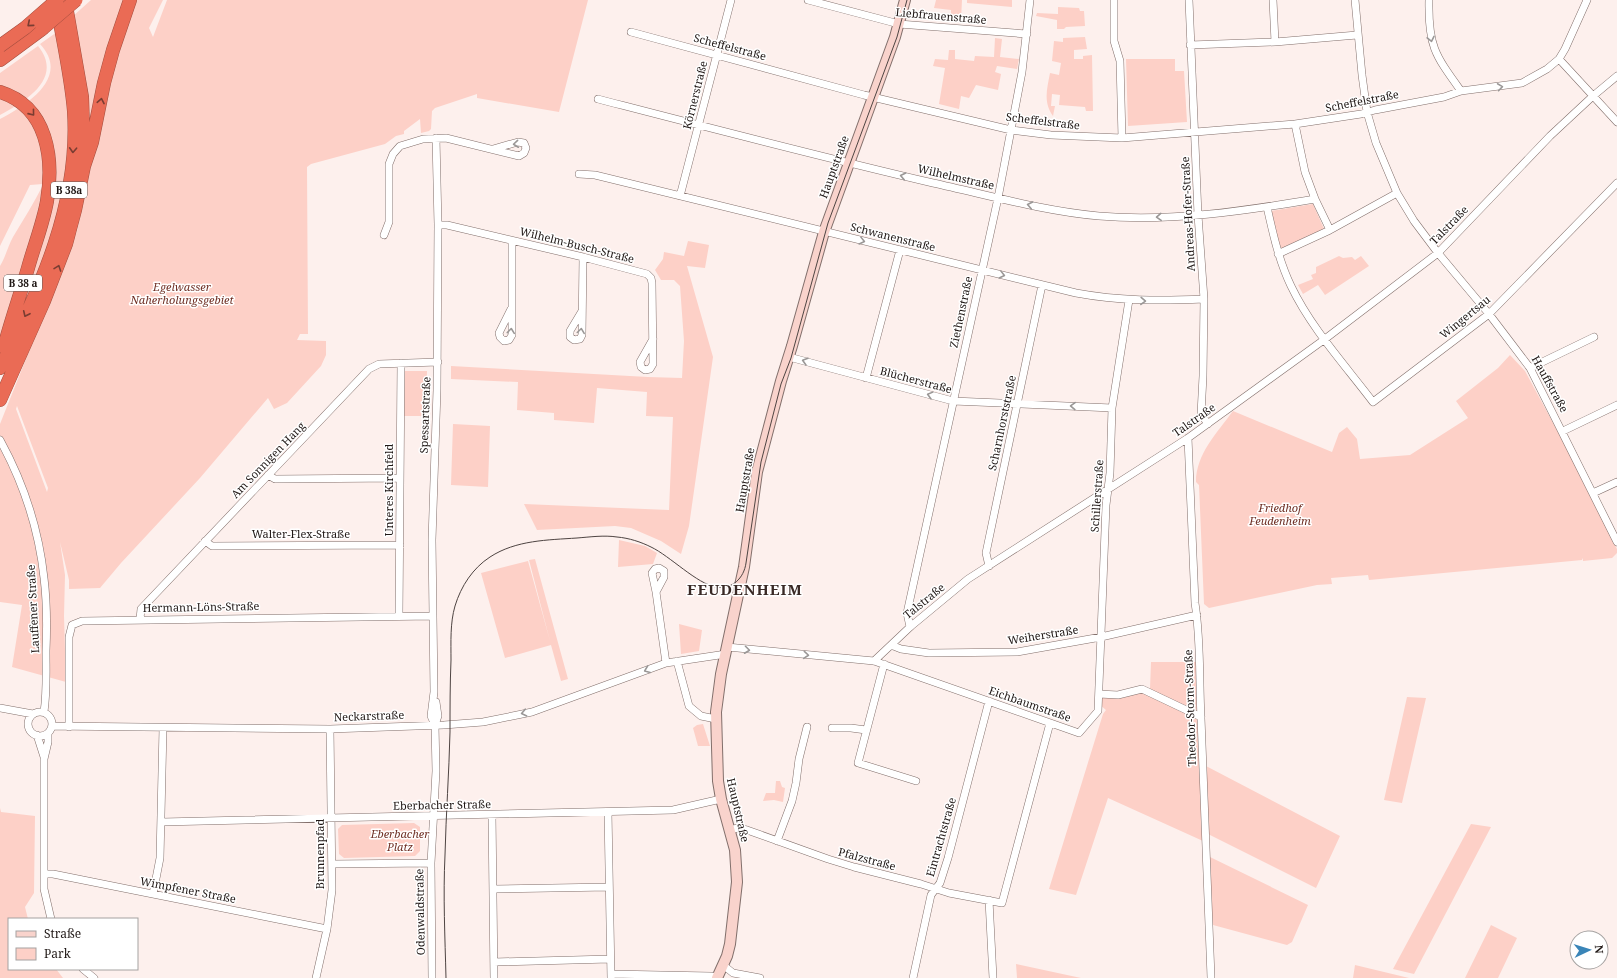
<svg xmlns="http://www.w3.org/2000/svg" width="1617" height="978" font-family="'Noto Serif',serif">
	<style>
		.green { fill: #fdd0c7; fill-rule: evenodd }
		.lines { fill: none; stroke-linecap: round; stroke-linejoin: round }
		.street-casing { stroke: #826f6b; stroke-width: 8 }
		.secondary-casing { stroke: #826f6b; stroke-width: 12 }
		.highway-casing { stroke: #a34e3f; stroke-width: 14 }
		.street { stroke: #fff; stroke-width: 7 }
		.secondary { stroke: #f9d3cc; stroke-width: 10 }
		.highway { stroke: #ea6b55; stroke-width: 13 }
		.tram { stroke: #4e4442; stroke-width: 1 }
		.highway-bridge-casing { stroke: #a34e3f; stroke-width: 14; stroke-linecap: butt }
		.highway-bridge { stroke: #ea6b55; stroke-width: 13 }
		.oneway { stroke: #7a3d32 }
		.oneway2 { stroke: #9a9796 }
		.labels { text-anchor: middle; stroke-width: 3; stroke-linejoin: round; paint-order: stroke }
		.shield { fill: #fff; stroke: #625d5b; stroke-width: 1 }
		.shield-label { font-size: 10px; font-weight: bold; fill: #1f1715 }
		.street-label { font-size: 11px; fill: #1f1715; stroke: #fff }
		.park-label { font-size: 11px; font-style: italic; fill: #6f2f24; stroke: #fff }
		.district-label { font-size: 15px; font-weight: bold; letter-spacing: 1px; fill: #392925; stroke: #fff }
	</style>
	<rect width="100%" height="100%" fill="#fdf0ed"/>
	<!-- green -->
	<path class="green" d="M91,0H127L89,145L72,17Z
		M135,0H163L149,28L153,37L167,0H588L559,112L477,98V94L435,108L432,111L431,129L429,131L421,133L420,119L404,131V134L396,136L385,144L311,164L307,167L308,334H300L297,340L326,341V355L321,366L287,403L274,409L268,398L200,478L121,563L100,588L69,589V580L60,542L65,575L64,616L66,682L12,667L22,605L0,602V424L77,231L111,73ZM17,406L48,488L47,492L16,409Z
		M936,0H962L961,20L951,19V10L934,8Z
		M967,0H1012V7L967,3Z
		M1058,7L1079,8L1080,11H1084L1085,26L1066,27L1064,29H1057V20L1036,16L1037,13L1058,14Z
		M57,32L68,103L69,172L51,244L8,348L48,218L43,184L30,185L0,246V119C27,105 71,77 40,44Z
		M1085,37L1087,49L1074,50V59H1083V56L1092,55L1093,111H1086L1085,107L1059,105L1060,95L1052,94L1051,106H1055L1053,116C1043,102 1047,89 1050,73L1059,75L1061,63L1052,61L1054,41L1063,42V38Z
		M995,38L1002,39L1000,57L1019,59L1017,69L997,66L995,72L1001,74L998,90L976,85L969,98L961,96L959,109L939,104L945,68L933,66L935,59L948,60L949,50H955V59L974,61L975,56L994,57Z
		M38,46C64,78 26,101 0,115V73Z
		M1126,59H1175V71H1184L1187,122L1128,126Z
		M43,185L30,248L0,344V266C6,256 8,246 13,237C23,220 34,203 43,185Z
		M1313,204L1324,229L1280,249L1271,211Z
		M688,241L709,245L705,268L687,266L713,357L689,526L681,554L661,541L631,528L615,526L537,530L524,504L669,510L673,417L646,416L647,392L597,388L594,423L554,420V413L517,410L518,382L451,379V366L648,377L682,378L684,341L680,286L674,280H661L655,270L663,259L664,252L684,256Z
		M1339,256L1343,258L1352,257L1355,260L1361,256L1369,266L1325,295L1318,285L1303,294L1298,285L1313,279L1311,275L1316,273V267Z
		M1510,355L1525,371L1572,458L1617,549V553L1612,558L1583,561V558L1582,560L1369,580L1368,575L1331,578L1332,584L1317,585L1209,608L1204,604L1199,485L1196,482C1196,454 1217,433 1233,411L1332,452L1339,433L1347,427L1357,439L1360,459L1410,455L1468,418L1456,401L1498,368Z
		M401,371H427L426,416H401Z
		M453,424L490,426L488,487L451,485Z
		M619,540L645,546L657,553L653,564L618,567Z
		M535,559L568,679L561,681L551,645L505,658L481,573L528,561L550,641L529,560Z
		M679,624L702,630L699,651L681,654Z
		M1151,662H1198L1203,841L1108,798L1076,895L1049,889L1103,714L1106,710L1100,705L1101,700L1103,697L1123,698L1141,692L1146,695L1150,689Z
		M1407,697L1426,698L1402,803L1384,800Z
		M703,724L710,746H698L693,728L697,725Z
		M1206,766L1340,836L1316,888L1208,834Z
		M776,781H780L782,787L785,788L783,802L774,800L763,801L766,793H775Z
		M0,808L1,812L35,816L34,893L25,907L28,919H9V969H56L63,978H0Z
		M414,823L420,827V851L415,856L344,858L339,854L338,829L342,825Z
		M1471,824L1491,827L1414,974L1393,969Z
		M1210,857L1308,905L1292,942L1287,945L1213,925L1211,922Z
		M1491,925L1517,938L1498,978H1465Z
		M1016,964L1081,978H1017Z
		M1355,965L1409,978H1353Z"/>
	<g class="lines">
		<!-- street casing -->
		<g class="street-casing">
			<path id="street" d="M808,0L899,24L1027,34
				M1114,0V41L1120,61L1122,138
				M1189,0L1198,215L1204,299L1203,376L1201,414L1208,424
				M1273,0L1275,42
				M1355,0L1362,75L1367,112L1376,143L1397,193L1414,221L1438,253L1489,314L1530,368L1617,542
				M1429,0C1428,46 1435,55 1461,91
				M631,32L864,95L1011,130L1051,135L1122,138L1295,124L1361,114L1375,110L1444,97L1461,91L1522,83L1547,69L1559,59L1565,49L1587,0
				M1190,45L1275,42L1357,35
				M1559,59L1617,122
				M598,99C710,128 821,157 933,183C988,195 1043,211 1099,216C1171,222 1244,211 1315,199
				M1295,124L1305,172L1315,199L1330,230
				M579,174L595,175L1076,293C1119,301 1160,301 1204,299
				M680,196L731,0
				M1267,207C1273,234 1279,261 1291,286C1311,328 1345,365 1373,402L1489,314L1617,183
				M438,225H447L583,257L647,274L651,278L652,283L653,364L650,369L645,370L641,367L640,362L653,339
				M384,235L389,222V164L393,154L400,146L423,139L446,138L519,156L524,153L526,148L524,143L518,142L493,149
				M1278,254L1330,230L1397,193
				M511,309L499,333L500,337L504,341L509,340L512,335V241
				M582,311L570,331V337L574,340L580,339L582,335L583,257
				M789,357L953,401L1112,408
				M1530,368L1594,337
				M866,378L900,250
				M1563,431L1617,405
				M1188,438L1195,603C1201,641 1199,679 1201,718C1204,804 1208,891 1211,978
				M0,440C23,482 39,531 44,578C47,602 47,627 46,651C46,672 47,692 44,712
				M268,475L275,479L400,478
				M1593,493L1617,482
				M205,541L212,546L400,545
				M989,566L986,553L1042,285
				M656,592L652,573L655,569L659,568L664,571V577L656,592L666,663
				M399,616L401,363
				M140,619L141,609L369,369L379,364L438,362
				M910,627L907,613L998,198L1022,72L1030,0
				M891,645L901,649L929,653L1017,652L1101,637L1197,615
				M727,647L874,661L1079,733L1098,711L1106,505L1110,473L1112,408L1129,300
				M677,661L689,706L701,716L716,719
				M874,661L910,627L968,579L1188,438L1325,339L1438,253L1550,136L1593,96L1617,76
				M884,664L858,763L916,781
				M1099,694L1118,695L1142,689L1201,717
				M0,708L33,714
				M28 724a12 12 0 1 1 24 0a12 12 0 1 1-24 0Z
				M435,725L431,716L434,692L432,540L437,390L438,225L436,138
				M52,726L330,729L444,725L483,722L532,712L666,663L726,654
				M69,727V637L72,625L82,621L433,616
				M832,728H851L866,730
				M48,733V742L44,759V889L51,919
				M37,735L44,757
				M608,812L611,978
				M492,815L494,978
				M162,822L673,810L721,799
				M729,830L738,828L747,830L828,859L854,867L921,884L949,893L1002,903L1050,723
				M777,841L792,801L796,783L799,759L807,727
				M332,864L431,863
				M44,874H53L327,929
				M494,889L609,887
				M153,894L160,858L163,728
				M989,900L993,978
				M494,962L610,959
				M723,965L733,973L760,978
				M83,969L94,978
				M611,974L711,976L717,977
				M316,978L327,929L332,890L330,729
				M432,978L431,863L436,771L435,725L438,716L436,702
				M913,978L931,895L940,883L948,858L989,701"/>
		</g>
		<!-- secondary casing -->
		<g class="secondary-casing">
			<path id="secondary" d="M717,978L727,956L730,944L737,882L735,850L721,799L718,781L716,712L721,674L744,567L757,472L781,381L792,346L824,232L895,37L905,0"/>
		</g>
		<!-- highway casing -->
		<g class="highway-casing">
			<path id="highway" d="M65,0L82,97L84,157
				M0,60L42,29
				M0,92C48,107 54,159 47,201C43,224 34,246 28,268C20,295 11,321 4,347
				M0,368C41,289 80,202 74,111C71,75 63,41 57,6
				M0,400L44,301L66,244L75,210L84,166L92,142L104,83L113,50L130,0"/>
		</g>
		<!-- street -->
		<use href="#street" class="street"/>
		<!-- secondary -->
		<use href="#secondary" class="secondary"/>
		<!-- highway -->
		<use href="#highway" class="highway"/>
		<!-- tram -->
		<path class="tram" d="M446,978C445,937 443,896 445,855C446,814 449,773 450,732C450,708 450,684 451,660C451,642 450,623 455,606C461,586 473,568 490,557C516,540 548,540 577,538C590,537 604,535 617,537C629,538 641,542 651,547C670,556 697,584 716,587C732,590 744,578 746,563L761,462L781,384L791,358L828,223L897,37L907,0"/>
		<!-- highway-bridge casing -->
		<g class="highway-bridge-casing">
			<path id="highway-bridge" d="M42,29L76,0
				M0,46L25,28L57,0"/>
		</g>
		<!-- highway-bridge -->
		<use href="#highway-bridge" class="highway-bridge"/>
	</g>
	<!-- one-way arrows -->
	<defs><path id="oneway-chevron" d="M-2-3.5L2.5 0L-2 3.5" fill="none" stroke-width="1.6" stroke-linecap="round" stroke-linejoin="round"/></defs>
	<g class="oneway">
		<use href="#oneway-chevron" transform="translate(30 24) rotate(140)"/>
		<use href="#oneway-chevron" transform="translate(101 101) rotate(-79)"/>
		<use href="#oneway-chevron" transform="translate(32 113) rotate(51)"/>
		<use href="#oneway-chevron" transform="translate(73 150) rotate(93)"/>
		<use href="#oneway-chevron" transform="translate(58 268) rotate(-70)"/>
		<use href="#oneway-chevron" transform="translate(26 314) rotate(115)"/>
	</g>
	<g class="oneway2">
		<use href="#oneway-chevron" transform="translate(1431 39) rotate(78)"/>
		<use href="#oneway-chevron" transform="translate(1500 87) rotate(-8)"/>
		<use href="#oneway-chevron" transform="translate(516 144) rotate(174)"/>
		<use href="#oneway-chevron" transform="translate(903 176) rotate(-167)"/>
		<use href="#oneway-chevron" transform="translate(1030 205) rotate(-168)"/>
		<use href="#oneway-chevron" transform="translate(1159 217) rotate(177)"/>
		<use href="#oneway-chevron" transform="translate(862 241) rotate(14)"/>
		<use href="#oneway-chevron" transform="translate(1002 275) rotate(14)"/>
		<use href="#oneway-chevron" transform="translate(1143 301) rotate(2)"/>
		<use href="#oneway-chevron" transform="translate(511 331) rotate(-84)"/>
		<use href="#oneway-chevron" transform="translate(581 331) rotate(-82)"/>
		<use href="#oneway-chevron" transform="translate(805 361) rotate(-164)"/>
		<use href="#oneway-chevron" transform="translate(930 395) rotate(-165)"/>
		<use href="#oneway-chevron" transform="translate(1073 406) rotate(-178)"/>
		<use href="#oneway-chevron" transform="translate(747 650) rotate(7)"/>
		<use href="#oneway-chevron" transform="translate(806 655) rotate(5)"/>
		<use href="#oneway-chevron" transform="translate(647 670) rotate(159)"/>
		<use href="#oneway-chevron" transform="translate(524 713) rotate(168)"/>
	</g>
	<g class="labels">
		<!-- shield labels -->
		<g class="shield">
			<rect x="51" y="182" width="36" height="16" rx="3"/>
			<rect x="4" y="275" width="38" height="16" rx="3"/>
		</g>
		<g class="shield-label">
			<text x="69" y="194">B 38a</text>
			<text x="23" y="287">B 38 a</text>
		</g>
		<!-- street labels -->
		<g class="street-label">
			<text transform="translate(941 16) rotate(5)" y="4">Liebfrauenstraße</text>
			<text transform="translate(730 47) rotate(15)" y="4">Scheffelstraße</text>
			<text transform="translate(695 95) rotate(-76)" y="4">Körnerstraße</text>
			<text transform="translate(1362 101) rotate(-11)" y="4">Scheffelstraße</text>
			<text transform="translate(1043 121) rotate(7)" y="4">Scheffelstraße</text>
			<text transform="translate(834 167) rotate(-70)" y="4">Hauptstraße</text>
			<text transform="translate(956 177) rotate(13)" y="4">Wilhelmstraße</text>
			<text transform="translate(1188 214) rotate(-93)" y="4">Andreas-Hofer-Straße</text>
			<text transform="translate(1449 225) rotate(-46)" y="4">Talstraße</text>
			<text transform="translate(893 237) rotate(14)" y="4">Schwanenstraße</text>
			<text transform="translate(577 245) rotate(14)" y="4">Wilhelm-Busch-Straße</text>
			<text transform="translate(961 312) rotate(-78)" y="4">Ziethenstraße</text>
			<text transform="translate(1465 317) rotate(-39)" y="4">Wingertsau</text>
			<text transform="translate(916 380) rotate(15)" y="4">Blücherstraße</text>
			<text transform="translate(1550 384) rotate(61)" y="4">Hauffstraße</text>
			<text transform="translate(425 415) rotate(-88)" y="4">Spessartstraße</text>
			<text transform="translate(1194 420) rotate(-35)" y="4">Talstraße</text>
			<text transform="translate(1002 423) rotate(-78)" y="4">Scharnhorststraße</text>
			<text transform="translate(268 460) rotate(-46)" y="4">Am Sonnigen Hang</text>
			<text transform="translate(745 480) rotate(-80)" y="4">Hauptstraße</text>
			<text transform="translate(389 490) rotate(-90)" y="4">Unteres Kirchfeld</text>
			<text transform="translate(1097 496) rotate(-86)" y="4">Schillerstraße</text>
			<text x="301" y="538">Walter-Flex-Straße</text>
			<text transform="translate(924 601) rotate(-39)" y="4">Talstraße</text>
			<text transform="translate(201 607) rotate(-1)" y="4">Hermann-Löns-Straße</text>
			<text transform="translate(33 609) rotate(-93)" y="4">Lauffener Straße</text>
			<text transform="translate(1043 635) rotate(-9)" y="4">Weiherstraße</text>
			<text transform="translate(1030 704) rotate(19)" y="4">Eichbaumstraße</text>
			<text transform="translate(1190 708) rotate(-92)" y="4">Theodor-Storm-Straße</text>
			<text transform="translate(369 716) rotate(-2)" y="4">Neckarstraße</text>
			<text transform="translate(442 805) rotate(-1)" y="4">Eberbacher Straße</text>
			<text transform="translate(738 810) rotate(77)" y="4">Hauptstraße</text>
			<text transform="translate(941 837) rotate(-74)" y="4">Eintrachtstraße</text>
			<text transform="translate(320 854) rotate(-90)" y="4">Brunnenpfad</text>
			<text transform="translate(867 859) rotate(15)" y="4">Pfalzstraße</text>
			<text transform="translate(188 890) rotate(11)" y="4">Wimpfener Straße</text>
			<text transform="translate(420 912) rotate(-91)" y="4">Odenwaldstraße</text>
		</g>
		<!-- park labels -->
		<g class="park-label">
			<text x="182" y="291">Egelwasser<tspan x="182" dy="13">Naherholungsgebiet</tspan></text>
			<text x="1280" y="512">Friedhof<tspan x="1280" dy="13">Feudenheim</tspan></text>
			<text x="400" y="838">Eberbacher<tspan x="400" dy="13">Platz</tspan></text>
		</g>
		<!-- district labels -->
		<g class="district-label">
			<text x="745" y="595">FEUDENHEIM</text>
		</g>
	</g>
	<!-- legend -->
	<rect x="8" y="918" width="130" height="52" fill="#ffffff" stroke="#a5a2a1"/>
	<rect x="16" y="931" width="20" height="6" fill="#f9d3cc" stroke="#a5a2a1"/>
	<text x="44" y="938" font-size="12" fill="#1f1715">Straße</text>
	<rect x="16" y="948" width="20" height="12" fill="#fdd0c7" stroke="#a5a2a1"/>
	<text x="44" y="958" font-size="12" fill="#1f1715">Park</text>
	<!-- north arrow -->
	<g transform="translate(1589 950) rotate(86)"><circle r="19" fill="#ffffff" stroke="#a5a2a1"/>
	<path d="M0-3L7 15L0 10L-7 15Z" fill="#3a85b8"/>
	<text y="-6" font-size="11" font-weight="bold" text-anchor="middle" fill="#1f1715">N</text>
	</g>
</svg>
